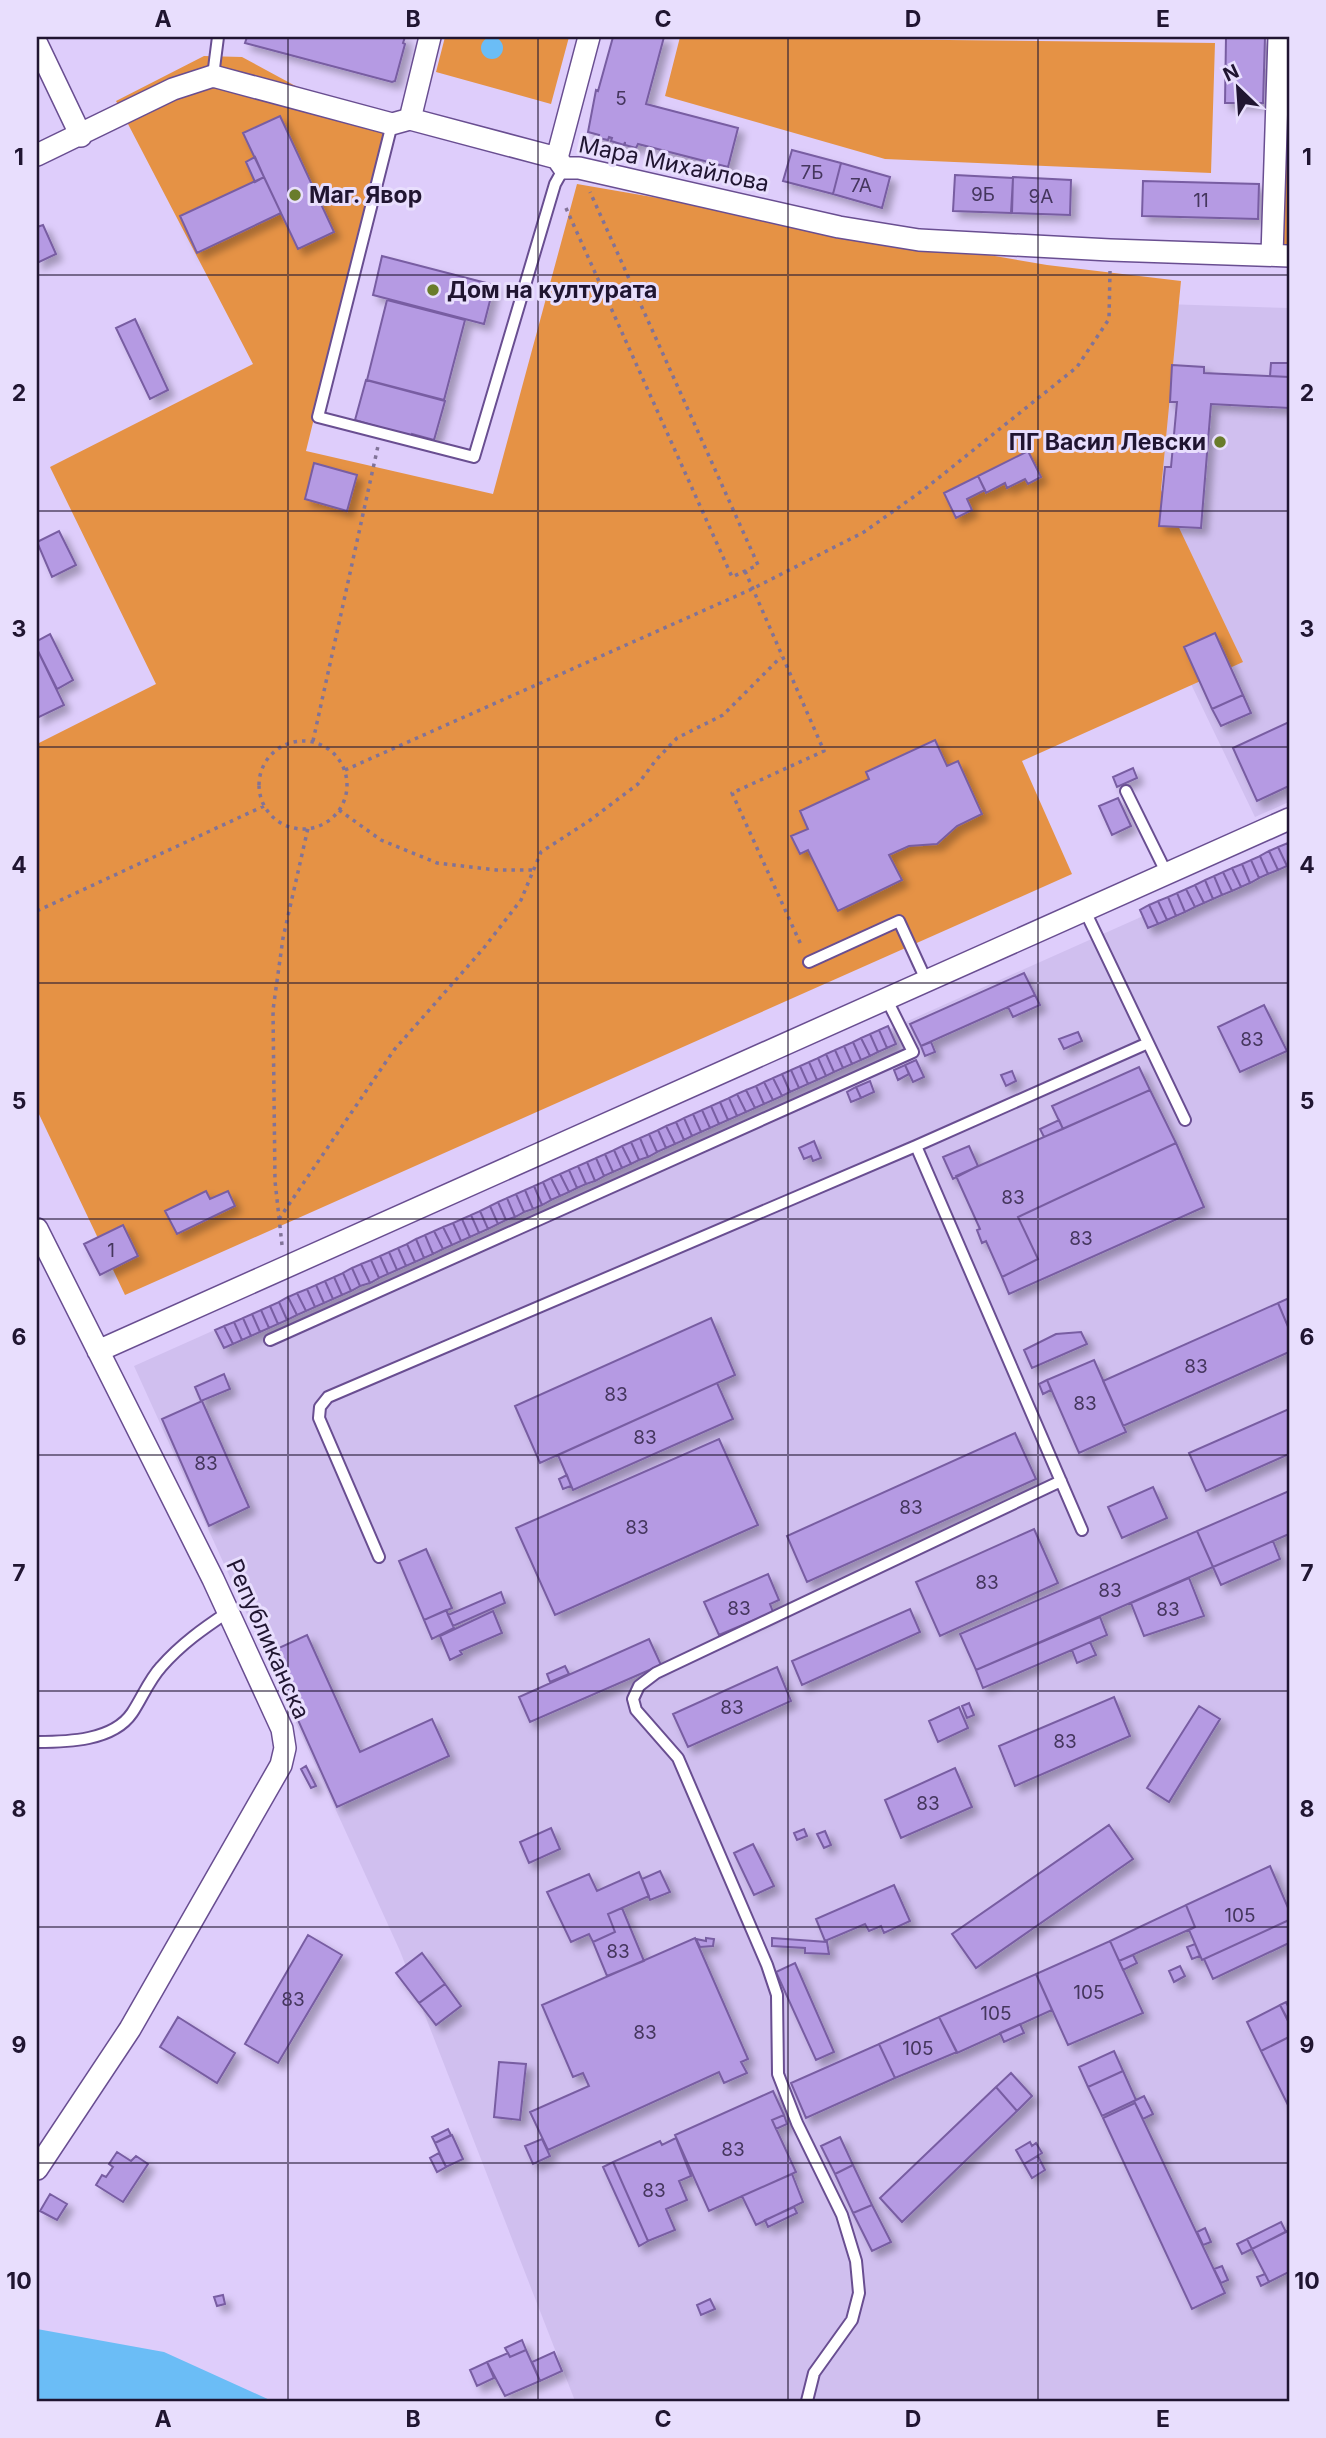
<svg xmlns="http://www.w3.org/2000/svg" width="1326" height="2438" font-family="Inter,sans-serif">
	<style>
		.built { fill: #d0bfef }
		.green { fill: #e59245 }
		.water { fill: #6bbdf6 }
		.building { fill: #b59ae3; stroke: #785da2; stroke-width: 2; filter: url(#shadow) }
		.lines { fill: none; stroke-linecap: round; stroke-linejoin: round }
		.lane-casing { stroke: #694e91; stroke-width: 14 }
		.street-casing { stroke: #694e91; stroke-width: 24 }
		.path { stroke: #817398; stroke-width: 3.5; stroke-dasharray: 3.5 5; stroke-linecap: butt }
		.lane { stroke: #fff; stroke-width: 10 }
		.street { stroke: #fff; stroke-width: 21 }
		.grid { fill: none; stroke: #201531; stroke-width: 2; stroke-opacity: 0.55 }
		.poi-dot { fill: #697c2b; stroke: #e8defd; stroke-width: 2.5 }
		.labels { text-anchor: middle; stroke-width: 6; stroke-linejoin: round; paint-order: stroke }
		.number-label { font-size: 19px; fill: #45365e }
		.street-label { font-size: 23px; fill: #201531; stroke: #e8defd }
		.poi-label { font-size: 23px; font-weight: bold; fill: #201531; stroke: #e8defd; text-anchor: start }
		.neatline { fill: none; stroke: #201531; stroke-width: 2.5 }
		.grid-label { font-size: 23px; text-anchor: middle; font-weight: bold; fill: #201531 }
	</style>
	<defs>
		<filter id="shadow"><feDropShadow dx="6" dy="6" stdDeviation="3.5" flood-color="#0004"/></filter>
	</defs>
	<rect width="100%" height="100%" fill="#decdfb"/>
	<!-- built -->
	<path class="built" d="M1164,304L1289,308V802L1255,817L1139,576Z
		M1289,851V2401H575L400,1951L134,1366Z"/>
	<!-- green -->
	<path class="green" d="M445,37H569L551,104L436,72Z
		M680,37L1215,43L1211,173L885,159L665,96Z
		M1289,37V250L1282,249Z
		M204,56L242,57L384,134L306,451L493,494L577,184L1047,265L1181,281L1161,490L1243,662L1022,761L1072,874L125,1295L37,1110V744L156,684L50,467L253,364L116,101Z"/>
	<!-- water -->
	<path class="water" d="M481 48a11 11 0 1 1 22 0a11 11 0 1 1-22 0Z
		M37,2329L164,2352L272,2401H37Z"/>
	<!-- building -->
	<path class="building" d="M247,37H405L403,43L405,44L395,81L392,82L245,43Z
		M613,37H664L646,104L738,128L728,167L638,144L636,148L625,145V142L624,145L611,141L612,138L609,137L608,140L598,138L599,135L588,132L596,90L598,91Z
		M1226,37H1265L1263,103H1225Z
		M280,116L334,232L298,249L243,133Z
		M792,150L841,163L833,194L783,181Z
		M255,157L264,177L255,182L246,162Z
		M841,163L890,177L882,208L833,194Z
		M955,175L1013,178L1011,213L953,211Z
		M264,177L281,213L197,253L180,216Z
		M1013,177L1071,180L1070,215L1012,213Z
		M1143,181L1259,184L1258,219L1142,216Z
		M43,225L56,254L37,263V227Z
		M382,256L494,285L484,324L373,295Z
		M387,300L465,320L444,400L367,380Z
		M135,319L168,390L150,399L116,328Z
		M1271,363H1289V377L1270,376Z
		M1172,365L1204,367V373L1289,377V408L1211,404L1201,528L1159,526L1165,467H1171L1177,402H1170Z
		M366,380L445,401L434,440L412,434L411,437L355,420Z
		M1028,451L1041,477L1028,484L1025,479L1007,488L1005,483L986,493L978,476Z
		M314,463L357,475L347,511L305,499Z
		M978,476L985,490L967,499L972,510L956,518L944,493Z
		M59,531L76,565L52,577L37,542Z
		M1215,633L1243,695L1212,709L1184,647Z
		M50,634L73,680L57,689L37,649V641Z
		M37,649L64,705L37,718Z
		M1243,695L1251,713L1221,726L1212,709Z
		M1289,722V786L1257,801L1233,748Z
		M935,740L947,766L958,761L982,814L957,826L937,844L909,846L889,855L902,880L838,911L808,850L800,854L791,836L808,829L800,811L869,779L866,772Z
		M1133,768L1137,778L1117,787L1113,777Z
		M1118,798L1131,826L1112,835L1099,806Z
		M1288,843L1289,865L1287,866L1278,847Z
		M1278,847L1287,866L1278,870L1269,851Z
		M1269,851L1278,870L1268,874L1260,856Z
		M1260,856L1268,874L1259,878L1251,860Z
		M1251,860L1259,878L1250,883L1242,864Z
		M1242,864L1250,883L1241,887L1232,868Z
		M1232,868L1241,887L1232,891L1223,872Z
		M1223,872L1232,891L1222,895L1214,876Z
		M1214,876L1222,895L1213,899L1205,880Z
		M1205,880L1213,899L1204,903L1195,885Z
		M1195,885L1204,903L1195,907L1186,889Z
		M1186,889L1195,907L1185,912L1177,893Z
		M1177,893L1185,912L1176,916L1168,897Z
		M1168,897L1176,916L1167,920L1158,901Z
		M1158,901L1167,920L1158,924L1149,905Z
		M1149,905L1158,924L1148,928L1140,910Z
		M1024,973L1035,995L921,1046L910,1024Z
		M1035,995L1040,1005L1013,1017L1008,1007Z
		M1264,1005L1287,1051L1240,1072L1218,1027Z
		M888,1026L896,1044L887,1048L879,1030Z
		M879,1030L887,1048L878,1052L870,1034Z
		M1078,1032L1082,1041L1064,1049L1059,1039Z
		M870,1034L878,1052L870,1056L861,1038Z
		M861,1038L870,1056L861,1060L853,1042Z
		M853,1042L861,1060L852,1064L844,1046Z
		M931,1042L935,1052L925,1056L921,1046Z
		M844,1046L852,1064L843,1068L835,1050Z
		M835,1050L843,1068L834,1072L826,1054Z
		M826,1054L834,1072L826,1076L818,1058Z
		M818,1058L826,1076L817,1080L809,1062Z
		M916,1060L924,1077L913,1082L905,1065Z
		M809,1062L817,1080L808,1084L800,1066Z
		M905,1065L909,1074L898,1080L894,1070Z
		M800,1066L808,1084L799,1088L791,1070Z
		M1139,1067L1150,1090L1063,1129L1052,1106Z
		M791,1070L799,1088L790,1092L782,1074Z
		M1012,1071L1016,1081L1006,1086L1001,1075Z
		M782,1074L790,1092L782,1096L773,1078Z
		M773,1078L782,1096L773,1100L764,1082Z
		M870,1081L874,1092L861,1098L856,1087Z
		M764,1082L773,1100L764,1104L756,1086Z
		M756,1086L764,1104L755,1108L746,1090Z
		M856,1087L861,1098L851,1102L847,1092Z
		M746,1090L755,1108L746,1112L737,1094Z
		M1150,1090L1176,1143L1018,1217L1038,1259L1002,1277L986,1241L982,1243L977,1230L980,1229L956,1176Z
		M737,1094L746,1112L737,1116L729,1098Z
		M729,1098L737,1116L728,1120L720,1102Z
		M720,1102L728,1120L719,1124L711,1106Z
		M711,1106L719,1124L710,1128L702,1110Z
		M702,1110L710,1128L701,1132L693,1114Z
		M693,1114L701,1132L692,1136L684,1118Z
		M684,1118L692,1136L684,1140L676,1122Z
		M1059,1120L1063,1129L1044,1137L1040,1129Z
		M676,1122L684,1140L675,1144L666,1126Z
		M666,1126L675,1144L666,1148L658,1130Z
		M658,1130L666,1148L657,1152L649,1134Z
		M649,1134L657,1152L648,1157L640,1138Z
		M640,1138L648,1157L639,1160L631,1142Z
		M814,1141L821,1158L813,1161L811,1156L804,1159L799,1148Z
		M631,1142L639,1160L631,1164L622,1146Z
		M1176,1143L1204,1207L1009,1294L1002,1277L1038,1259L1018,1217Z
		M622,1146L631,1164L622,1168L614,1150Z
		M969,1146L978,1166L953,1179L943,1157Z
		M614,1150L622,1168L613,1172L605,1154Z
		M605,1154L613,1172L604,1176L596,1158Z
		M596,1158L604,1176L595,1181L587,1162Z
		M587,1162L595,1181L586,1184L578,1166Z
		M578,1166L586,1184L577,1188L569,1170Z
		M569,1170L577,1188L569,1192L560,1174Z
		M560,1174L569,1192L560,1196L551,1178Z
		M551,1178L560,1196L551,1200L543,1182Z
		M543,1182L551,1200L542,1205L534,1186Z
		M534,1186L542,1205L533,1209L525,1190Z
		M525,1190L533,1209L524,1212L516,1194Z
		M206,1191L210,1199L228,1191L235,1206L177,1234L165,1211Z
		M516,1194L524,1212L515,1217L507,1198Z
		M507,1198L515,1217L506,1220L498,1202Z
		M498,1202L506,1220L498,1224L490,1206Z
		M490,1206L498,1224L488,1229L480,1211Z
		M480,1211L488,1229L479,1233L471,1215Z
		M471,1215L479,1233L470,1237L462,1219Z
		M462,1219L470,1237L461,1241L453,1223Z
		M453,1223L461,1241L452,1245L443,1227Z
		M123,1225L138,1256L100,1275L84,1244Z
		M443,1227L452,1245L443,1249L434,1231Z
		M434,1231L443,1249L433,1254L425,1235Z
		M425,1235L433,1254L424,1258L416,1239Z
		M416,1239L424,1258L415,1262L407,1244Z
		M407,1244L415,1262L406,1266L398,1248Z
		M398,1248L406,1266L397,1270L389,1252Z
		M389,1252L397,1270L388,1274L380,1256Z
		M380,1256L388,1274L379,1278L371,1260Z
		M371,1260L379,1278L370,1283L361,1264Z
		M361,1264L370,1283L360,1286L352,1268Z
		M352,1268L360,1286L351,1291L343,1273Z
		M343,1273L351,1291L342,1295L334,1277Z
		M334,1277L342,1295L333,1299L325,1281Z
		M325,1281L333,1299L324,1303L316,1285Z
		M316,1285L324,1303L315,1307L307,1289Z
		M307,1289L315,1307L306,1311L297,1293Z
		M297,1293L306,1311L297,1315L288,1297Z
		M288,1297L297,1315L287,1320L279,1302Z
		M1289,1298V1329L1278,1303Z
		M279,1302L287,1320L278,1324L270,1306Z
		M1278,1303L1289,1329V1352L1123,1426L1103,1381Z
		M270,1306L278,1324L269,1328L261,1310Z
		M261,1310L269,1328L260,1332L252,1314Z
		M252,1314L260,1332L251,1336L243,1318Z
		M243,1318L251,1336L242,1340L234,1322Z
		M711,1318L735,1375L540,1463L515,1406Z
		M234,1322L242,1340L233,1344L224,1326Z
		M224,1326L233,1344L224,1348L215,1330Z
		M1081,1332L1087,1344L1032,1368L1024,1350L1056,1334Z
		M1094,1360L1126,1432L1079,1453L1047,1380Z
		M224,1374L230,1389L201,1401L195,1387Z
		M1047,1380L1051,1390L1043,1394L1039,1384Z
		M717,1383L733,1419L573,1490L558,1455Z
		M202,1401L249,1507L209,1526L162,1419Z
		M1289,1409V1454L1206,1491L1189,1453Z
		M1015,1433L1036,1479L807,1582L787,1536Z
		M719,1439L758,1525L555,1615L516,1528Z
		M567,1475L571,1486L563,1489L559,1479Z
		M1153,1487L1167,1518L1122,1538L1108,1507Z
		M1289,1491V1534L1213,1567L1197,1531Z
		M1034,1529L1058,1583L940,1636L916,1582Z
		M1197,1531L1213,1567L976,1670L960,1634Z
		M1273,1541L1280,1559L1221,1585L1213,1567Z
		M426,1549L452,1608L424,1620L399,1561Z
		M768,1574L779,1600L770,1604L773,1612L719,1635L704,1602Z
		M1189,1578L1204,1616L1144,1636L1131,1603Z
		M501,1592L505,1603L453,1626L448,1615Z
		M910,1609L920,1632L802,1685L792,1661Z
		M446,1610L454,1628L432,1639L424,1620Z
		M493,1611L502,1633L460,1651L462,1654L450,1660L440,1636Z
		M1100,1617L1107,1635L983,1688L976,1670Z
		M307,1635L360,1752L432,1719L449,1756L337,1807L268,1653Z
		M649,1639L661,1665L530,1722L519,1697Z
		M1090,1642L1096,1655L1077,1663L1072,1650Z
		M565,1666L569,1674L550,1682L547,1674Z
		M777,1667L791,1701L688,1747L673,1714Z
		M1114,1697L1130,1736L1015,1786L999,1746Z
		M969,1703L974,1715L967,1718L962,1706Z
		M1199,1706L1220,1719L1169,1802L1147,1788Z
		M959,1707L968,1728L938,1742L929,1721Z
		M306,1766L316,1786L311,1788L301,1769Z
		M955,1768L972,1807L901,1838L885,1800Z
		M1109,1825L1133,1859L976,1968L952,1934Z
		M551,1828L560,1849L529,1863L520,1842Z
		M804,1829L807,1836L797,1840L794,1833Z
		M825,1831L831,1845L824,1848L817,1834Z
		M753,1844L774,1886L754,1895L734,1853Z
		M1270,1866L1289,1910V1920L1202,1960L1189,1930L1195,1927L1186,1905Z
		M660,1871L670,1892L650,1900L642,1879Z
		M639,1872L649,1896L608,1914L615,1932L593,1942L589,1934L571,1942L547,1892L589,1874L597,1891Z
		M894,1885L910,1921L884,1933L881,1926L869,1931L865,1924L825,1941L816,1919Z
		M1186,1905L1195,1927L1119,1961L1110,1941Z
		M622,1908L644,1961L607,1976L593,1942L615,1932L608,1914Z
		M1289,1920V1943L1213,1979L1204,1959Z
		M308,1935L342,1955L278,2063L245,2044Z
		M695,1938L748,2059L741,2062L747,2073L724,2083L719,2072L548,2150L530,2112L589,2086L583,2073L573,2077L542,2005Z
		M706,1938L714,1939L713,1946L700,1947L696,1939L706,1941Z
		M772,1938L827,1942L829,1954L805,1953V1948L772,1946Z
		M1110,1941L1143,2013L1068,2045L1036,1974Z
		M1195,1944L1200,1956L1192,1959L1187,1947Z
		M422,1953L445,1984L419,2003L396,1973Z
		M1133,1955L1137,1963L1123,1970L1119,1961Z
		M795,1963L834,2052L816,2060L776,1972Z
		M1180,1966L1185,1976L1174,1982L1169,1971Z
		M1036,1974L1052,2010L957,2053L939,2017Z
		M445,1984L461,2006L436,2025L419,2003Z
		M1286,2002L1289,2008V2017L1287,2018L1280,2005Z
		M1280,2005L1289,2023V2037L1261,2051L1247,2022Z
		M178,2017L235,2053L217,2083L160,2047Z
		M939,2017L957,2052L895,2078L879,2044Z
		M1020,2024L1024,2033L1004,2042L1000,2033Z
		M1289,2037V2107L1261,2051Z
		M879,2044L895,2078L806,2118L791,2083Z
		M1114,2051L1123,2071L1088,2087L1079,2067Z
		M499,2062L526,2064L520,2120L494,2117Z
		M1123,2071L1136,2100L1102,2116L1088,2087Z
		M1011,2073L1032,2096L1017,2111L996,2087Z
		M996,2087L1017,2111L902,2222L880,2198Z
		M773,2091L784,2115L772,2120L796,2172L709,2211L675,2135Z
		M1144,2096L1153,2114L1143,2119L1134,2101Z
		M1135,2103L1225,2293L1192,2309L1103,2118Z
		M784,2115L787,2124L776,2129L772,2120Z
		M448,2129L451,2135L435,2143L432,2137Z
		M452,2135L463,2159L446,2167L435,2143Z
		M840,2137L853,2165L835,2174L821,2146Z
		M676,2138L691,2176L679,2181L687,2200L666,2209L675,2230L648,2241L613,2162L660,2141L662,2145Z
		M542,2139L550,2156L533,2164L525,2146Z
		M1030,2142L1032,2146L1036,2143L1042,2153L1024,2164L1016,2150Z
		M117,2152L131,2161L136,2156L148,2164L123,2202L96,2185L102,2175L106,2177L113,2167L109,2164Z
		M439,2153L446,2167L437,2172L430,2158Z
		M1038,2156L1045,2170L1032,2178L1024,2164Z
		M613,2162L648,2241L639,2246L603,2167Z
		M853,2165L872,2205L853,2213L835,2174Z
		M792,2174L803,2202L756,2225L742,2196Z
		M50,2194L67,2204L57,2220L40,2211Z
		M872,2205L891,2242L872,2251L853,2213Z
		M794,2207L797,2213L768,2227L765,2220Z
		M1281,2222L1286,2232L1252,2249L1247,2239Z
		M1205,2228L1211,2242L1203,2245L1197,2232Z
		M1289,2230V2272L1269,2282L1252,2249Z
		M1247,2239L1252,2249L1242,2254L1237,2244Z
		M1222,2266L1228,2280L1221,2283L1214,2269Z
		M1265,2274L1269,2282L1261,2286L1257,2277Z
		M223,2295L225,2304L217,2306L214,2297Z
		M710,2299L715,2309L701,2315L697,2305Z
		M522,2340L526,2350L510,2357L505,2348Z
		M526,2350L540,2381L505,2396L487,2362L508,2353L510,2357Z
		M554,2352L562,2371L540,2381L532,2362Z
		M487,2362L494,2378L477,2386L470,2370Z"/>
	<g class="lines">
		<!-- lane casing -->
		<g class="lane-casing">
			<path id="lane" d="M213,76L218,37
				M392,124L318,417L474,457L555,184L564,168
				M1126,791L1167,874
				M1085,911L1185,1120
				M809,962L899,921L927,982
				M916,1146L1082,1530
				M270,1340L913,1052L887,1000
				M379,1557L319,1418L320,1407L328,1397L916,1146L1148,1043
				M37,1742C67,1742 113,1741 132,1713C142,1698 149,1680 161,1667C181,1644 204,1628 228,1612
				M807,2401L814,2373L852,2320L859,2293L856,2261L842,2215L797,2123L778,2074L777,1995L767,1965L678,1758L636,1710L633,1699L639,1686L656,1673L1061,1481"/>
		</g>
		<!-- street casing -->
		<g class="street-casing">
			<path id="street" d="M37,44L81,136
				M410,119L430,37
				M37,155L173,89L213,76L392,124L410,119L557,158L564,168H579L839,227L919,240L1110,250L1289,256
				M557,158L589,37
				M1272,255L1279,37
				M37,1229L213,1579L282,1729L285,1748L281,1765L130,2029L37,2169
				M98,1351L1289,819"/>
		</g>
		<!-- path -->
		<path class="path" d="M566,208L732,577L758,565L590,192
			M745,571L824,751L732,793L802,947
			M259 785a44 44 0 1 1 88 0a44 44 0 1 1-88 0Z
			M313,741L378,446
			M345,770L752,589L864,532L926,488L1077,367L1109,319L1110,271
			M339,810L381,840L437,863L496,870H533
			M37,911L264,806
			M279,1219L394,1050L483,949L521,900L541,852L589,821L638,784L656,760L677,738L723,715L781,657
			M282,1245L275,1181L273,1010L283,938L308,828"/>
		<!-- lane -->
		<use href="#lane" class="lane"/>
		<!-- street -->
		<use href="#street" class="street"/>
	</g>
	<!-- grid -->
	<path class="grid" d="M288,37V2401M538,37V2401M788,37V2401M1038,37V2401M37,275H1289M37,511H1289M37,747H1289M37,983H1289M37,1219H1289M37,1455H1289M37,1691H1289M37,1927H1289M37,2163H1289"/>
	<!-- markers -->
	<g class="poi-dot">
		<circle cx="295" cy="195" r="7"/>
		<circle cx="433" cy="290" r="7"/>
		<circle cx="1220" cy="442" r="7"/>
	</g>
	<g class="labels">
		<!-- number labels -->
		<g class="number-label">
			<text x="621" y="105">5</text>
			<text x="812" y="179">7Б</text>
			<text x="861" y="192">7А</text>
			<text x="983" y="201">9Б</text>
			<text x="1041" y="203">9А</text>
			<text x="1201" y="207">11</text>
			<text x="1252" y="1046">83</text>
			<text x="1013" y="1204">83</text>
			<text x="1081" y="1245">83</text>
			<text x="111" y="1257">1</text>
			<text x="1196" y="1373">83</text>
			<text x="616" y="1401">83</text>
			<text x="1085" y="1410">83</text>
			<text x="645" y="1444">83</text>
			<text x="206" y="1470">83</text>
			<text x="911" y="1514">83</text>
			<text x="637" y="1534">83</text>
			<text x="987" y="1589">83</text>
			<text x="1110" y="1597">83</text>
			<text x="739" y="1615">83</text>
			<text x="1168" y="1616">83</text>
			<text x="732" y="1714">83</text>
			<text x="1065" y="1748">83</text>
			<text x="928" y="1810">83</text>
			<text x="1240" y="1922">105</text>
			<text x="618" y="1958">83</text>
			<text x="1089" y="1999">105</text>
			<text x="293" y="2006">83</text>
			<text x="996" y="2020">105</text>
			<text x="645" y="2039">83</text>
			<text x="918" y="2055">105</text>
			<text x="733" y="2156">83</text>
			<text x="654" y="2197">83</text>
		</g>
		<!-- street labels -->
		<g class="street-label">
			<text transform="translate(674 164) rotate(12)" y="8">Мара Михайлова</text>
			<text transform="translate(268 1639) rotate(66)" y="8">Републиканска</text>
		</g>
		<!-- poi labels -->
		<g class="poi-label">
			<text x="309" y="203">Маг. Явор</text>
			<text x="447" y="298">Дом на културата</text>
			<text x="1206" y="450" text-anchor="end">ПГ Васил Левски</text>
		</g>
	</g>
	<!-- border -->
	<rect width="1326" height="2438" fill="none" stroke="#e8defd" stroke-width="77"/>
	<!-- north arrow -->
	<g transform="translate(1238 88) rotate(335)" stroke="#e8defd" stroke-width="5" paint-order="stroke">
	<path d="M0-5L12 26L0 18L-12 26Z" fill="#201531"/>
	<text y="-10" font-size="19" font-weight="bold" text-anchor="middle" fill="#201531">N</text>
	</g>
	<rect x="38" y="38" width="1250" height="2362" class="neatline"/>
	<g class="grid-label">
		<text x="163" y="27">A</text>
		<text x="413" y="27">B</text>
		<text x="663" y="27">C</text>
		<text x="913" y="27">D</text>
		<text x="1163" y="27">E</text>
		<text x="19" y="165">1</text>
		<text x="1307" y="165">1</text>
		<text x="19" y="401">2</text>
		<text x="1307" y="401">2</text>
		<text x="19" y="637">3</text>
		<text x="1307" y="637">3</text>
		<text x="19" y="873">4</text>
		<text x="1307" y="873">4</text>
		<text x="19" y="1109">5</text>
		<text x="1307" y="1109">5</text>
		<text x="19" y="1345">6</text>
		<text x="1307" y="1345">6</text>
		<text x="19" y="1581">7</text>
		<text x="1307" y="1581">7</text>
		<text x="19" y="1817">8</text>
		<text x="1307" y="1817">8</text>
		<text x="19" y="2053">9</text>
		<text x="1307" y="2053">9</text>
		<text x="19" y="2289">10</text>
		<text x="1307" y="2289">10</text>
		<text x="163" y="2427">A</text>
		<text x="413" y="2427">B</text>
		<text x="663" y="2427">C</text>
		<text x="913" y="2427">D</text>
		<text x="1163" y="2427">E</text>
	</g>
</svg>
